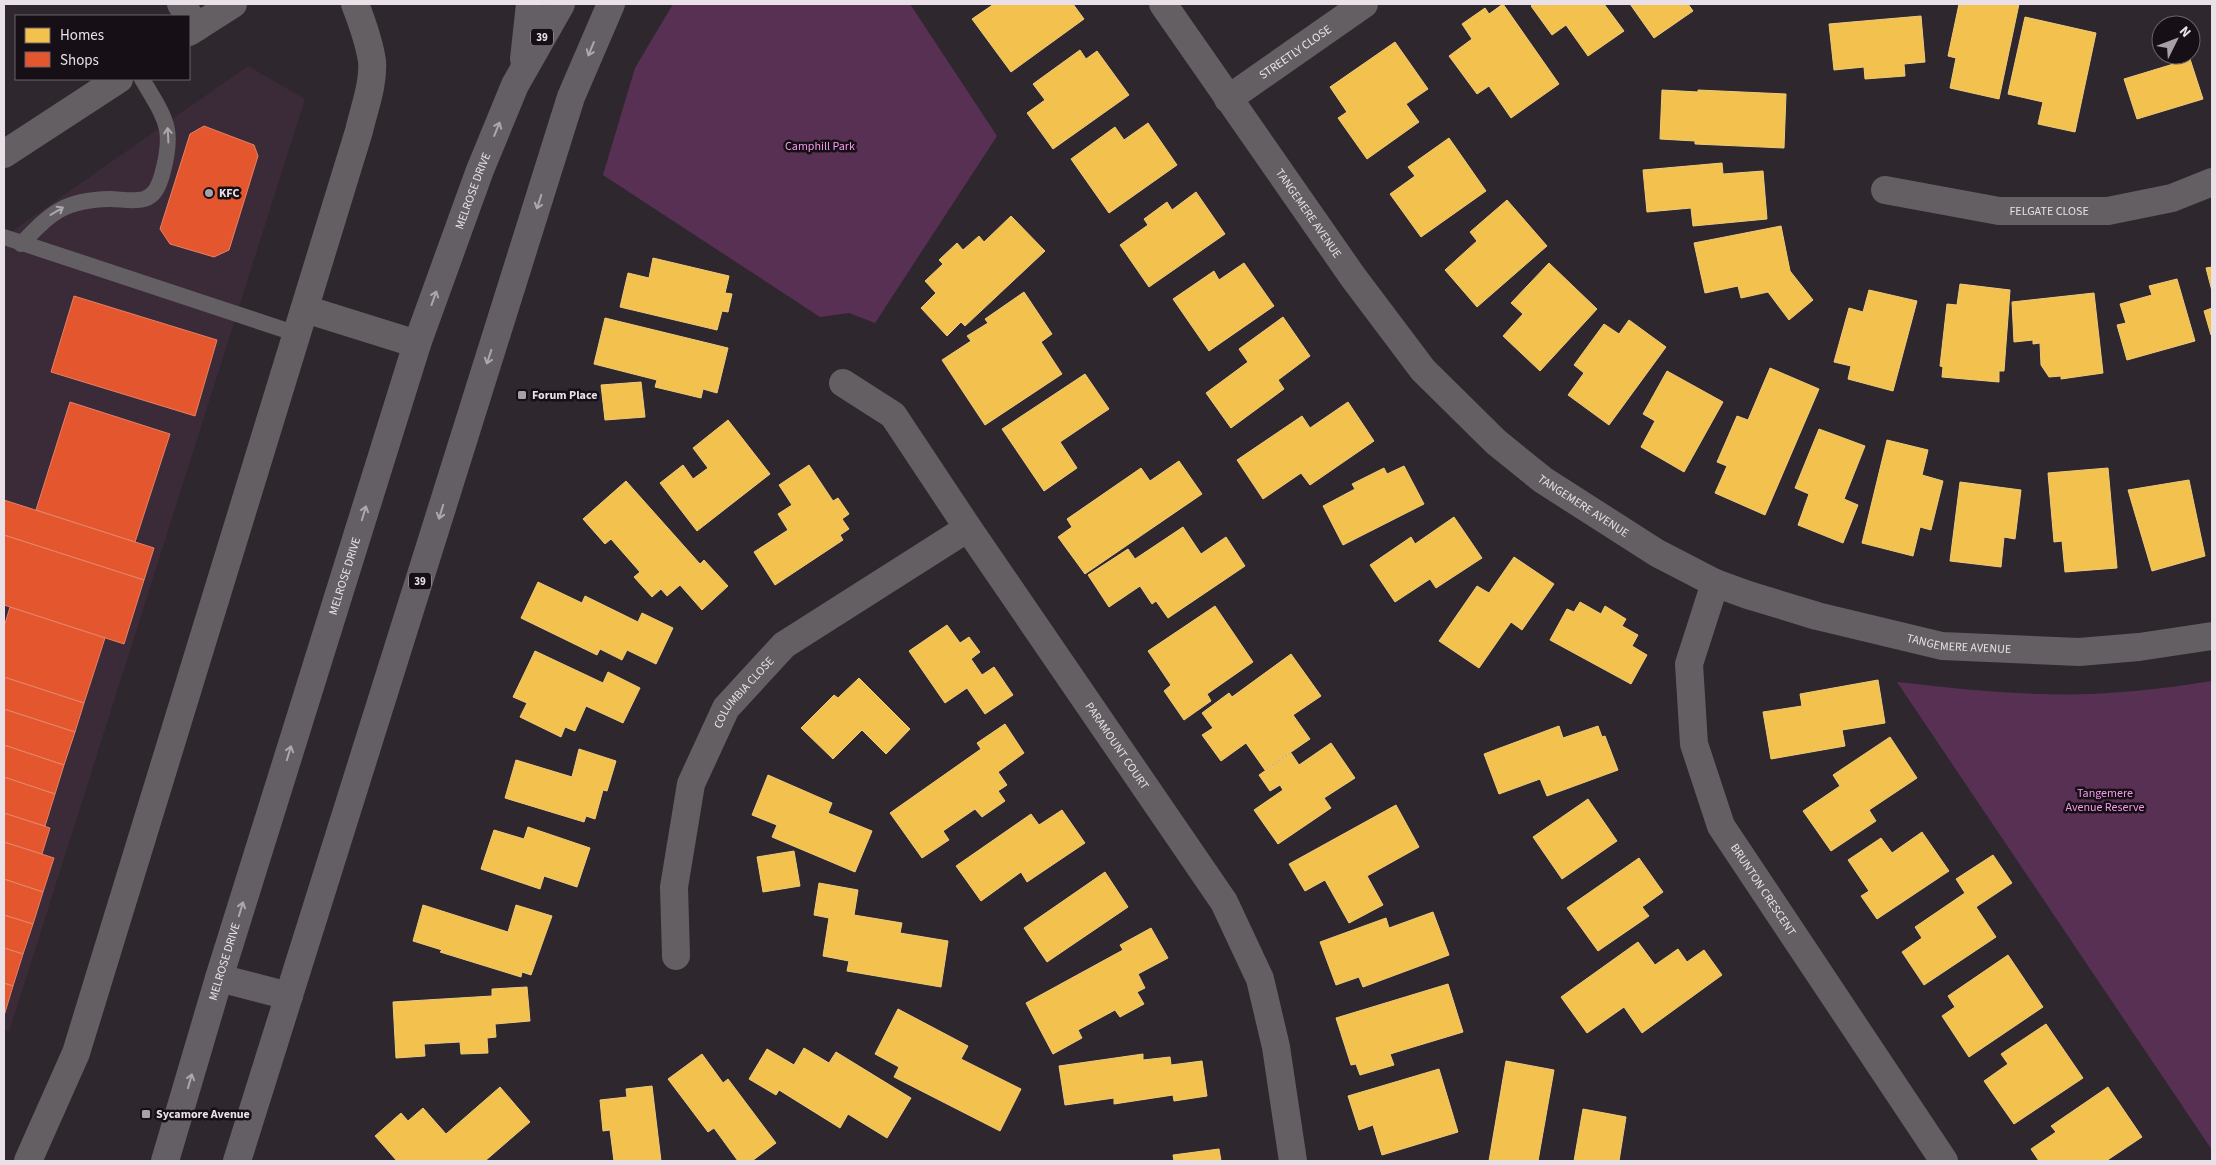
<svg xmlns="http://www.w3.org/2000/svg" width="2216" height="1165" font-family="'Source Sans 3',sans-serif">
	<style>
		.built { fill: #3b2a38 }
		.green { fill: #583054 }
		.homes { fill: #f2c14e; stroke: #f0ca7c }
		.shops { fill: #e4572e; stroke: #e68066 }
		.lines { fill: none; stroke-linecap: round; stroke-linejoin: round }
		.lane { stroke: #635f62; stroke-width: 16 }
		.street { stroke: #635f62; stroke-width: 28 }
		.primary { stroke: #645f64; stroke-width: 28 }
		.oneway { stroke: #aea6ad }
		.oneway2 { stroke: #ada6ac }
		.poi-dot { fill: #a8a0a7; stroke: #160f15; stroke-width: 2 }
		.labels { text-anchor: middle; stroke-width: 5; stroke-linejoin: round; paint-order: stroke }
		.shield { fill: #160f15; stroke: #aaa1a9; stroke-width: 1 }
		.shield-label { font-size: 11px; font-weight: bold; fill: #eae0e8 }
		.street-label { font-size: 12px; fill: #eae0e8; stroke: #160f15 }
		.park-label { font-size: 12px; fill: #f598ec; stroke: #160f15 }
		.poi-label { font-size: 12px; font-weight: bold; fill: #eae0e8; stroke: #160f15; text-anchor: start }
	</style>
	<rect width="100%" height="100%" fill="#2e282e"/>
	<!-- built -->
	<path class="built" d="M248,66L305,99L9,1032L4,1030V237Z"/>
	<!-- green -->
	<path class="green" d="M673,4H910L997,136L875,323L849,313L820,317L603,175L635,68Z
		M2212,681V1150L1897,682C1945,687 1993,693 2041,694C2098,696 2156,690 2212,681Z"/>
	<!-- homes -->
	<path class="homes" d="M994,4H1073L1084,19L1011,72L972,19Z
		M1503,4L1559,84L1511,118L1489,86L1477,94L1449,56L1472,39L1462,24L1485,8L1489,14Z
		M1534,4H1604L1624,31L1588,56L1566,25L1552,35L1531,6Z
		M1630,4H1688L1693,11L1654,38Z
		M1959,4H2019L1999,99L1950,88L1956,58L1948,56Z
		M1921,16L1925,62L1904,64L1905,76L1865,79L1864,67L1834,70L1829,24Z
		M2025,17L2096,33L2075,132L2038,124L2043,102L2008,94Z
		M1395,42L1428,89L1406,104L1419,122L1367,159L1338,118L1347,112L1330,87Z
		M1080,50L1086,59L1097,51L1129,95L1053,149L1027,113L1045,100L1033,84Z
		M2190,59L2203,99L2137,119L2124,79Z
		M1662,90L1698,92V90L1786,94L1784,148L1695,144V141L1660,139Z
		M1148,123L1177,165L1109,213L1071,159L1115,127L1124,140Z
		M1449,138L1486,191L1421,237L1390,194L1415,176L1408,167Z
		M1722,163L1723,174L1763,171L1767,219L1693,226L1691,208L1647,212L1643,170Z
		M1196,192L1225,234L1149,287L1120,245L1148,225L1144,219L1167,202L1172,210Z
		M1507,200L1547,246L1477,307L1445,270L1477,241L1470,232Z
		M1011,216L1045,251L965,326L961,322L947,336L921,308L936,293L925,281L943,264L939,260L957,243L963,250L979,236L984,242Z
		M1781,226L1790,271L1813,300L1789,320L1768,292L1741,298L1738,286L1705,293L1694,243Z
		M653,258L729,276L725,293L732,294L728,312L722,311L717,330L620,307L628,273L649,278Z
		M1244,263L1274,306L1209,351L1173,299L1214,271L1219,280Z
		M1549,263L1597,309L1540,371L1503,336L1523,314L1511,303Z
		M2212,267V291L2206,268Z
		M2177,279L2195,341L2127,360L2117,325L2126,323L2120,304L2152,295L2149,286Z
		M1960,284L2010,290L2004,371H1999V382L1942,377L1943,367L1940,366L1947,304L1957,305Z
		M1869,290L1917,301L1893,391L1848,379L1851,366L1834,362L1849,308L1863,312Z
		M1024,292L1052,334L1041,342L1062,374L985,425L942,360L971,341L967,336L988,323L985,319Z
		M2094,293L2103,373L2061,379V376L2049,377L2041,365L2040,343L2033,344V340L2014,342L2012,302Z
		M2212,308V335H2211L2204,311Z
		M1283,317L1310,356L1278,380L1284,389L1231,428L1206,393L1248,362L1239,349Z
		M605,318L728,348L717,393L703,389L701,398L655,387L657,380L594,364Z
		M1629,320L1666,347L1609,425L1568,395L1584,373L1574,365L1604,324L1619,334Z
		M1770,368L1819,389L1765,515L1715,493L1727,466L1717,462L1737,416L1748,420Z
		M1667,371L1723,402L1684,472L1641,447L1655,421L1643,414Z
		M1085,374L1109,409L1060,442L1077,468L1044,491L1002,429Z
		M641,382L645,417L605,420L601,385Z
		M1348,402L1374,441L1310,485L1301,473L1263,499L1237,460L1302,416L1310,428Z
		M728,420L770,474L697,531L660,483L683,465L693,479L708,468L693,448Z
		M1819,429L1865,446L1844,499L1858,505L1843,543L1798,525L1809,494L1795,488Z
		M1887,440L1928,450L1922,475L1943,481L1931,530L1920,527L1913,556L1862,543Z
		M1179,461L1202,494L1085,574L1058,537L1072,527L1067,519L1141,468L1150,481Z
		M809,465L833,501L838,498L849,514L842,519L849,529L840,535L843,540L775,585L754,552L788,530L778,514L792,505L779,485Z
		M1404,466L1424,504L1343,545L1323,506L1355,489L1352,484L1384,468L1387,474Z
		M2108,468L2117,568L2065,572L2062,541L2054,542L2048,473Z
		M2189,480L2205,556L2152,571L2128,490Z
		M626,481L700,564L704,560L728,586L702,610L680,585L667,596L661,589L652,597L634,577L640,572L611,539L605,544L583,519Z
		M1960,482L2021,490L2015,539L2004,537L2001,567L1950,561Z
		M1454,517L1482,558L1436,588L1430,579L1395,602L1370,565L1411,537L1415,544Z
		M1183,527L1201,554L1226,537L1245,566L1168,618L1156,601L1152,604L1140,586L1109,607L1088,575L1128,549L1135,559Z
		M1514,557L1554,584L1522,630L1511,622L1479,668L1439,641L1477,586L1489,593Z
		M538,582L582,603L585,596L638,622L642,613L673,628L656,664L627,650L622,660L600,649L597,655L521,618Z
		M1580,602L1601,614L1605,606L1626,619L1622,626L1638,635L1632,646L1647,655L1631,684L1550,640L1567,609L1574,612Z
		M1215,606L1253,662L1207,694L1211,701L1184,720L1164,691L1171,685L1148,651Z
		M947,625L960,643L969,637L980,652L971,659L982,675L994,667L1013,695L985,714L967,688L945,703L909,651Z
		M535,651L603,683L608,672L640,688L623,723L586,706L575,731L565,727L561,737L520,717L527,703L513,697Z
		M1291,654L1321,696L1293,715L1310,739L1265,770L1246,743L1221,761L1202,735L1213,728L1202,713L1229,693L1232,697Z
		M859,678L910,729L886,754L862,730L833,759L801,728L834,695L838,698Z
		M1878,680L1885,723L1842,730L1845,746L1771,759L1763,712L1802,706L1800,694Z
		M1005,724L1024,753L998,772L1007,785L998,791L1005,801L982,817L975,809L943,831L949,840L922,858L890,813L981,749L977,743Z
		M1559,726L1563,738L1598,726L1602,737L1605,736L1618,770L1547,796L1540,779L1499,794L1484,754Z
		M1890,737L1917,778L1869,810L1876,821L1831,851L1803,811L1840,786L1833,775Z
		M1331,743L1355,778L1324,798L1331,808L1278,844L1254,810L1283,790L1280,785L1270,791L1259,775L1291,753L1299,765Z
		M579,749L616,761L607,791L603,790L595,819L586,816L584,822L505,798L516,760L572,777Z
		M768,775L832,803L828,813L872,831L855,872L772,837L777,825L752,815Z
		M1588,799L1617,841L1562,879L1533,837Z
		M1396,805L1419,847L1367,876L1383,905L1349,923L1325,880L1305,891L1289,864Z
		M1062,810L1085,843L1027,882L1021,872L981,901L956,866L1031,814L1039,825Z
		M528,827L590,848L577,887L544,876L540,889L481,869L494,830L524,839Z
		M1922,832L1949,871L1877,919L1861,896L1869,891L1848,860L1881,838L1892,853Z
		M794,851L800,886L763,892L757,857Z
		M1993,855L2012,883L1976,907L1996,937L1924,985L1902,952L1922,938L1915,927L1965,893L1956,879Z
		M1639,858L1663,892L1642,907L1649,916L1598,951L1567,908Z
		M1105,872L1128,907L1047,962L1024,928Z
		M819,883L858,890L854,915L902,923L900,933L948,941L941,987L847,971L849,961L823,956L829,918L814,915Z
		M423,905L508,932L516,905L552,916L531,975L522,972L521,977L440,952L442,950L413,941Z
		M1433,912L1449,955L1363,987L1359,977L1336,985L1320,942L1386,918L1389,928Z
		M1151,928L1168,958L1138,974L1145,988L1137,992L1144,1004L1120,1017L1115,1010L1078,1030L1082,1038L1053,1054L1026,1003L1123,950L1120,945Z
		M1638,942L1655,965L1678,949L1687,962L1704,950L1722,975L1642,1033L1624,1007L1587,1033L1561,997Z
		M2008,955L2043,1007L1969,1057L1942,1016L1955,1007L1948,996Z
		M1448,984L1463,1032L1390,1054L1394,1065L1360,1075L1356,1064L1351,1065L1336,1018Z
		M527,987L530,1021L495,1024L496,1037L487,1038L488,1053L461,1054L460,1042L424,1044L425,1056L396,1058L393,1002L492,996V989Z
		M898,1009L968,1046L961,1059L1021,1089L1000,1131L894,1077L899,1067L875,1054Z
		M2046,1024L2083,1078L2014,1124L1984,1081L2008,1064L2001,1054Z
		M804,1048L829,1063L836,1052L911,1098L887,1138L848,1114L840,1128L779,1090L776,1095L749,1079L767,1049L794,1065Z
		M702,1054L723,1083L728,1079L776,1143L752,1161H738L714,1128L708,1132L668,1079Z
		M1143,1054V1060L1170,1057L1171,1065L1202,1061L1207,1096L1174,1101L1173,1095L1114,1104V1098L1065,1105L1059,1066Z
		M1506,1061L1554,1070L1538,1161H1489Z
		M1439,1069L1458,1132L1382,1155L1373,1125L1359,1130L1348,1096Z
		M652,1086L661,1161H614L610,1130L603,1131L600,1100L627,1097L626,1089Z
		M500,1087L530,1122L485,1161L477,1160L475,1161H397L375,1136L401,1113L408,1121L423,1108L446,1134Z
		M2108,1087L2142,1137L2106,1161H2039L2031,1149L2056,1132L2051,1126Z
		M1583,1109L1626,1117L1619,1161H1574Z
		M1219,1149L1221,1161H1174L1173,1155Z"/>
	<!-- shops -->
	<path class="shops" d="M204,126L254,145L258,156L229,250L214,257L170,244L160,229L190,134Z
		M74,296L217,340L195,416L51,372Z
		M70,402L170,434L135,542L36,510Z
		M4,500L154,548L144,580L4,535Z
		M4,535L144,580L124,644L4,605Z
		M10,607L105,638L84,703L4,677V627Z
		M4,677L84,703L75,732L4,709Z
		M4,709L75,732L64,765L4,745Z
		M4,745L64,765L55,794L4,777Z
		M4,777L55,794L45,826L4,813Z
		M4,813L50,828L42,854L4,842Z
		M4,842L54,858L43,892L4,879Z
		M4,879L43,892L33,924L4,915Z
		M4,915L33,924L23,954L4,948Z
		M4,948L23,954L13,986L4,983Z
		M4,983L13,986L4,1016Z"/>
	<g class="lines">
		<!-- lane -->
		<path class="lane" d="M4,237L297,334
			M21,244C52,212 64,200 110,199C120,199 135,202 144,199C155,196 159,185 162,175C175,128 166,120 142,79"/>
		<!-- street -->
		<g class="street">
			<path d="M181,4L197,27"/>
			<path id="s1" d="M1163,4L1353,277L1423,370L1496,442L1543,480L1657,553L1715,583L1748,595L1817,616L1942,646L2079,652L2139,647L2212,636"/>
			<path d="M189,32L233,4"/>
			<path id="s2" d="M1228,99L1364,4"/>
			<path d="M4,154L119,79"/>
			<path id="s3" d="M1885,190L1999,211H2108L2172,198L2212,182"/>
			<path d="M305,309L417,344"/>
			<path id="s4" d="M843,383L893,415L968,528L1224,902L1260,979L1276,1047L1293,1161"/>
			<path id="s5" d="M1715,583L1689,664L1694,744L1721,826L1944,1161"/>
			<path id="s6" d="M676,956L674,887L691,784L726,708L784,645L968,528"/>
			<path d="M28,1161L76,1053L359,131C364,109 374,83 372,61C369,41 362,22 355,4"/>
		</g>
		<!-- primary -->
		<g class="primary">
			<path d="M524,59L530,4"/>
			<path d="M219,978L289,996"/>
			<path id="s7" d="M165,1161L219,978L417,344L480,170L515,85L561,4"/>
			<path d="M237,1161L571,97L611,4"/>
		</g>
	</g>
	<!-- one-way arrows -->
	<defs><path id="oneway-shaft" d="M-6 0H5M1.5-3L5.5 0L1.5 3" fill="none" stroke-width="1.6" stroke-linecap="round" stroke-linejoin="round" transform="scale(1.25)"/></defs>
	<g class="oneway">
		<use href="#oneway-shaft" transform="translate(591 49) rotate(112)"/>
		<use href="#oneway-shaft" transform="translate(497 129) rotate(-68)"/>
		<use href="#oneway-shaft" transform="translate(539 202) rotate(108)"/>
		<use href="#oneway-shaft" transform="translate(434 298) rotate(-70)"/>
		<use href="#oneway-shaft" transform="translate(489 357) rotate(108)"/>
		<use href="#oneway-shaft" transform="translate(441 512) rotate(107)"/>
		<use href="#oneway-shaft" transform="translate(364 513) rotate(-73)"/>
		<use href="#oneway-shaft" transform="translate(289 753) rotate(-73)"/>
		<use href="#oneway-shaft" transform="translate(241 909) rotate(-73)"/>
		<use href="#oneway-shaft" transform="translate(190 1081) rotate(-74)"/>
	</g>
	<g class="oneway2">
		<use href="#oneway-shaft" transform="translate(168 135) rotate(-93)"/>
		<use href="#oneway-shaft" transform="translate(57 211) rotate(-31)"/>
	</g>
	<!-- markers -->
	<g class="poi-dot">
		<circle cx="209" cy="193" r="5"/>
		<rect x="517" y="390" width="10" height="10" rx="2.5"/>
		<rect x="141" y="1109" width="10" height="10" rx="2.5"/>
	</g>
	<g class="labels">
		<!-- shield labels -->
		<g class="shield">
			<rect x="531" y="28.5" width="22" height="17" rx="4"/>
			<rect x="409" y="572.5" width="22" height="17" rx="4"/>
		</g>
		<g class="shield-label">
			<text x="542" y="41">39</text>
			<text x="420" y="585">39</text>
		</g>
		<!-- street labels -->
		<g class="street-label">
			<text dy="4" stroke="none"><textPath href="#s2" startOffset="82">STREETLY CLOSE</textPath></text>
			<text dy="4" stroke="none"><textPath href="#s7" startOffset="1018">MELROSE DRIVE</textPath></text>
			<text dy="4" stroke="none"><textPath href="#s3" startOffset="166">FELGATE CLOSE</textPath></text>
			<text dy="4" stroke="none"><textPath href="#s1" startOffset="255">TANGEMERE AVENUE</textPath></text>
			<text dy="4" stroke="none"><textPath href="#s1" startOffset="660">TANGEMERE AVENUE</textPath></text>
			<text dy="4" stroke="none"><textPath href="#s7" startOffset="612">MELROSE DRIVE</textPath></text>
			<text dy="4" stroke="none"><textPath href="#s1" startOffset="1065">TANGEMERE AVENUE</textPath></text>
			<text dy="4" stroke="none"><textPath href="#s6" startOffset="280">COLUMBIA CLOSE</textPath></text>
			<text dy="4" stroke="none"><textPath href="#s4" startOffset="459">PARAMOUNT COURT</textPath></text>
			<text dy="4" stroke="none"><textPath href="#s5" startOffset="328">BRUNTON CRESCENT</textPath></text>
			<text dy="4" stroke="none"><textPath href="#s7" startOffset="208">MELROSE DRIVE</textPath></text>
		</g>
		<!-- park labels -->
		<g class="park-label">
			<text x="820" y="150">Camphill Park</text>
			<text x="2105" y="797">Tangemere<tspan x="2105" dy="14">Avenue Reserve</tspan></text>
		</g>
		<!-- poi labels -->
		<g class="poi-label">
			<text x="219" y="197">KFC</text>
			<text x="532" y="399">Forum Place</text>
			<text x="156" y="1118">Sycamore Avenue</text>
		</g>
	</g>
	<!-- border -->
	<rect width="2216" height="1165" fill="none" stroke="#eae0e8" stroke-width="10"/>
	<!-- legend -->
	<rect x="15" y="15" width="175" height="65" fill="#160f15" stroke="#6b6369"/>
	<rect x="25" y="28" width="25" height="15" fill="#f2c14e" stroke="#6b6369"/>
	<text x="60" y="40" font-size="15" fill="#eae0e8">Homes</text>
	<rect x="25" y="52" width="25" height="15" fill="#e4572e" stroke="#6b6369"/>
	<text x="60" y="65" font-size="15" fill="#eae0e8">Shops</text>
	<!-- north arrow -->
	<g transform="translate(2176 40) rotate(48)"><circle r="24" fill="#160f15" stroke="#6b6369"/>
	<path d="M0-4L9 19L0 12L-9 19Z" fill="#a8a0a7"/>
	<text y="-8" font-size="14" font-weight="bold" text-anchor="middle" fill="#eae0e8">N</text>
	</g>
</svg>
